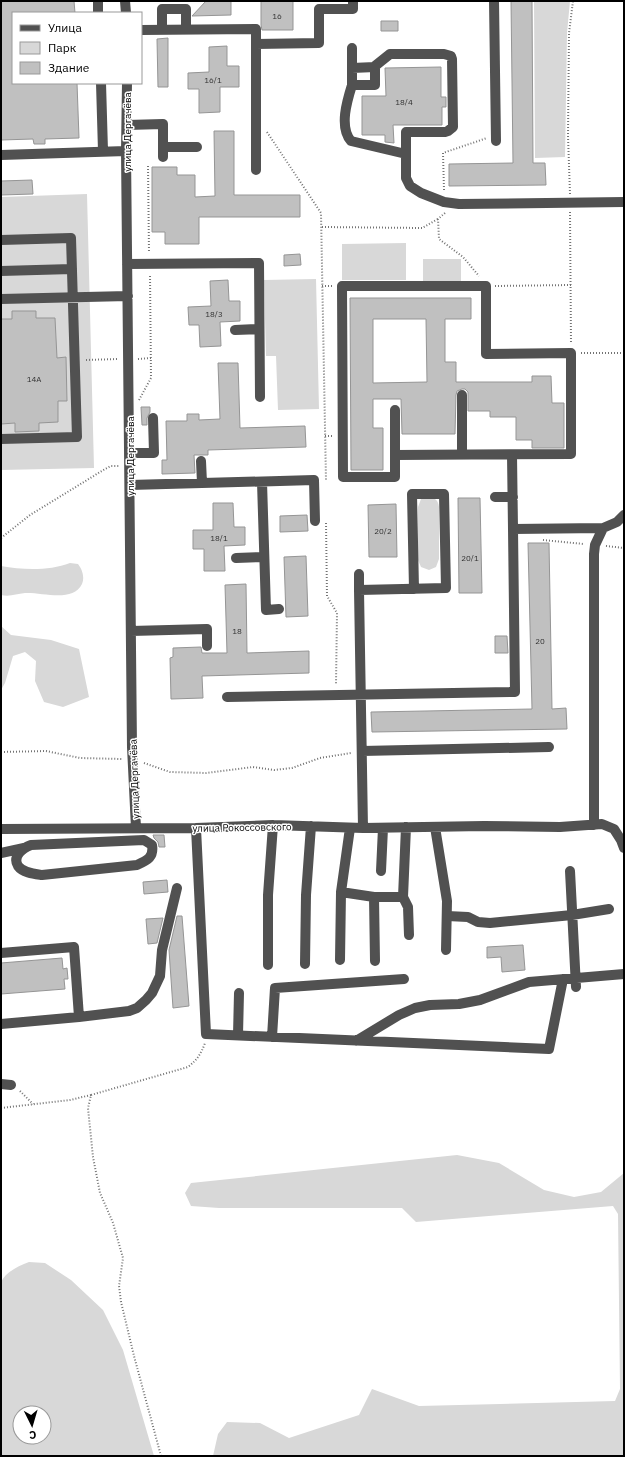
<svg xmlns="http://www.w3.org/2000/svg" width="625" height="1457" font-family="'IBM Plex Sans',sans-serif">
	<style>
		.green { fill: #d8d8d8; fill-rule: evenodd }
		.building { fill: #c0c0c0; stroke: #959595; fill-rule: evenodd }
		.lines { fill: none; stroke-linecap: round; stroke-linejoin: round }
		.path { stroke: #737373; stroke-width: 2; stroke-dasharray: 1 2; stroke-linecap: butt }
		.minor { stroke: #515151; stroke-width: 10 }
		.labels { text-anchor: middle; stroke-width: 3; stroke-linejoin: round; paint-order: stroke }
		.number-label { font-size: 8px; fill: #303030 }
		.street-label { font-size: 10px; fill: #000; stroke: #fff }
	</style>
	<rect width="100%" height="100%" fill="#fff"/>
	<!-- green -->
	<path class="green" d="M534,1H570L567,33L565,157L535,158Z
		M87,194L94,468L1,470V197Z
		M406,243V280H342V244Z
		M423,259H461V281H423Z
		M316,279L319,409L278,410L276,356H266L264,280Z
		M425,497C433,497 438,498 439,507V559L436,567L429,570L421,567L418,560V507L421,499Z
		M70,563L78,564C82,569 85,577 82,584C73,603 42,592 25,593C16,594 10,597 1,595V566C23,570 49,571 70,563Z
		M1,626L11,635L51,640L79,649L89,697L63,707L44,702L35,681L36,661L25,652L13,656L5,683L1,690Z
		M457,1155L499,1163L544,1190L574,1197L601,1192L624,1173V1456H213L218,1434L227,1422L260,1423L289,1438L359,1415L372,1389L419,1406L615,1401L620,1389L618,1214L613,1206L416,1222L402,1208H219L191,1206L185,1193L191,1183Z
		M29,1262L45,1263L71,1280L103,1310L123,1350L154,1456H1V1282C6,1272 18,1266 29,1262ZM20,1413H44V1437H20Z"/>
	<!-- building -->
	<path class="building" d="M1,1H74L75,13H13V83H77L79,138L45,139V144H34L33,139L1,140Z
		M206,1H231V15L192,16Z
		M261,1H293V30H262L261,25Z
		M511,1H532L533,163H545L546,185L449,186V164L513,163Z
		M381,21H398V31H381Z
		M168,38V87H158L157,39Z
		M227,46V66H239V87H220V112L199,113V89H188V73L209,72V47Z
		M441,67V97H446V107H442V125H393L394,143L385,142V135H362V96H386L385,68Z
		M214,131H234V195H300V217H199V244H165V232H152V167H177V175H195V197L215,196Z
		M32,180L33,194L1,195V181Z
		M300,254L301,265L284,266V255Z
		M228,280L229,301H240V321L220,322L221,346L200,347L199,325H189L188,307L211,306L210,281Z
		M350,298H471V319H445V362H456V382H532V376H551L552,403H564V448H532V440H516V417H490V411H468V392L465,389H462L457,391L456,395L455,434H402L401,399H373V428H383V470H351ZM373,319H426L427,382L373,383Z
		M12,311H36V318H55L57,358L66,357L67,401H58V422L39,423V431L15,432V423L1,424V319H12Z
		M218,363H238L240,428L305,426L306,447L208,450V455H194L195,473L162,474V460H167L166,421H187V414H199V420L220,419Z
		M141,407H150V412L147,418V425H142Z
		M458,498H480L482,593H459Z
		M213,503H233L234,527H245V545L224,546L225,571H204V549H193V530H213Z
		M396,504L397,557H369L368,505Z
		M307,515L308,531L280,532V516Z
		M528,543H549L552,709L566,708L567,729L372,732L371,712L532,709Z
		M306,556L308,616L286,617L284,557Z
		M246,584L247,653L309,651V673L202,676L203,698L171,699L170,658L173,657V648L201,647L202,653H227L225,585Z
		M495,636H507L508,653H495Z
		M153,835H164L165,847H159L158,842L154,838Z
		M167,880L168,892L144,894L143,882Z
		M177,916H182L189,1006L173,1008L169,950Z
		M163,918L157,943L148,944L146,919Z
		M523,945L525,970L502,972L501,957L487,958V947Z
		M62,958L63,969L67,968L68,979H64L65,989L1,994V963Z"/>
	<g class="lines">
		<!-- path -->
		<path class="path" d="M267,132L321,213L326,481
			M148,166L149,253
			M444,190L443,153L487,138
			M570,194L568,136L569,33L573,1
			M570,212L571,344
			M445,213L438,219L439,239L463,257L479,276
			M322,227L422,228L438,219
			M322,286H333
			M495,286L571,285
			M581,353H624
			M138,359L151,358
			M86,360L117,359
			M139,400L151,378L150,274
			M325,436H334
			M326,523L327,596L337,613L336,684
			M1,538L30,515L105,469L111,466H119
			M543,540L584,544
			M606,546L624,548
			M1,752L46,751L80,758L122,759
			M144,763L170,772L206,773L253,767L274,770L292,768L320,758L351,753
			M20,1091L33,1104
			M1,1108L70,1100L91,1095
			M161,1456L134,1356L121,1302L119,1286L123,1258L113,1223L100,1193L93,1157L89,1118L88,1108L91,1095L188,1067C197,1060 201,1054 205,1043"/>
		<!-- minor -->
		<path class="minor" d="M98,1V13
			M125,1L126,13
			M494,1L496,141
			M141,30L256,29V170
			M162,30V9H186V30
			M256,44L319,43V9H353V1
			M352,48V85H375V66L390,54H444L451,56L452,59L453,127L448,131L445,132H406V178L410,186L421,193L444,202L459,204L624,202
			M352,68L375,67
			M101,83L103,151
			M127,83L126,151L132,747L136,828
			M352,85C347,101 339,127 351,141L406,154
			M127,125L163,124V157
			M163,147H197
			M1,155L126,151
			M1,240L71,238L77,437L1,439
			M127,264L259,263L260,397
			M1,271L72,269
			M1,299L128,296
			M235,330L259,329
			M462,395V455
			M395,410V477H343L342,286H486V354L571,353V454L395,455
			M130,453H154L153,418
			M512,455L513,529
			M201,461L202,483
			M262,482L266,610L279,609
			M130,485L314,480L315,521
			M495,497H513
			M236,558L264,557
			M359,574V590
			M131,631L207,629V646
			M227,697L515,692L513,529L603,528L617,522L624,515
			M362,751L549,747
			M594,825V554L595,545L603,528
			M435,827L447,901L446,950
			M196,828L206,1034L549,1049L563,979
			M363,828L359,590L446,588L444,494H412L414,589
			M1,829L196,828L273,825L363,828L484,826L560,827L602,824L614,829L621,840L624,848
			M144,840L152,845C154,857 148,860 137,865L42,875C35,874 23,873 18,866C12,856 23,848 31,845Z
			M1,853L24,848
			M381,871L383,828
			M570,871L576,987
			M341,892L374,897H403L406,827
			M374,897L375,961
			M403,897L408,907L409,935
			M447,916L468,917L478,922L490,923L572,915L609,909
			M1,953L74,947L79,1017
			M340,960L341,892L350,828
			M305,964L306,895L311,826
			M268,965V895L273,825
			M1,1024L79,1017L129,1011L137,1008L146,1000L152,993L160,976L162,950L177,888
			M238,1035L239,993
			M272,1037L275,988L404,979
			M356,1041L399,1015L415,1008L430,1005L459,1004L480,1000L529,982L624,974
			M1,1084L11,1085"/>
	</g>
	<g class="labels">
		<!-- number labels -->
		<g class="number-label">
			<text x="277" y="19">16</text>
			<text x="213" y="83">16/1</text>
			<text x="404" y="105">18/4</text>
			<text x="214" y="317">18/3</text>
			<text x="34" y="382">14А</text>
			<text x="383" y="534">20/2</text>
			<text x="219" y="541">18/1</text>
			<text x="470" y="561">20/1</text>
			<text x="237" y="634">18</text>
			<text x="540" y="644">20</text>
		</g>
		<!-- street labels -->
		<g class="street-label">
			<text transform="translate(127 132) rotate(-90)" y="4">улица Дергачёва</text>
			<text transform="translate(130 456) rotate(-90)" y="4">улица Дергачёва</text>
			<text transform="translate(134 779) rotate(-92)" y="4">улица Дергачёва</text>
			<text transform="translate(242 827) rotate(-1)" y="4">улица Рокоссовского</text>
		</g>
	</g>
	<!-- border -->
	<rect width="625" height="1457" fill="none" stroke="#000000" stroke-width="4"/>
	<!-- legend -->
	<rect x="12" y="12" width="130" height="72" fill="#ffffff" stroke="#999999"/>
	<rect x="20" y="25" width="20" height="6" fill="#515151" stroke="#999999"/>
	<text x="48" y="32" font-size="12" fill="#000000">Улица</text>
	<rect x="20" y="42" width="20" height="12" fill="#d8d8d8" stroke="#999999"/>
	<text x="48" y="52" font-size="12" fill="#000000">Парк</text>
	<rect x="20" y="62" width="20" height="12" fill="#c0c0c0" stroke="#999999"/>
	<text x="48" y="72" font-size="12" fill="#000000">Здание</text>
	<!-- north arrow -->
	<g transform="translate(32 1425) rotate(175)"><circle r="19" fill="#ffffff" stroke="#999999"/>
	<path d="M0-3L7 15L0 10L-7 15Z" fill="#000000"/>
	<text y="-6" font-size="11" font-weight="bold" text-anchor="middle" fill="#000000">С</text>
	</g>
</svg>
